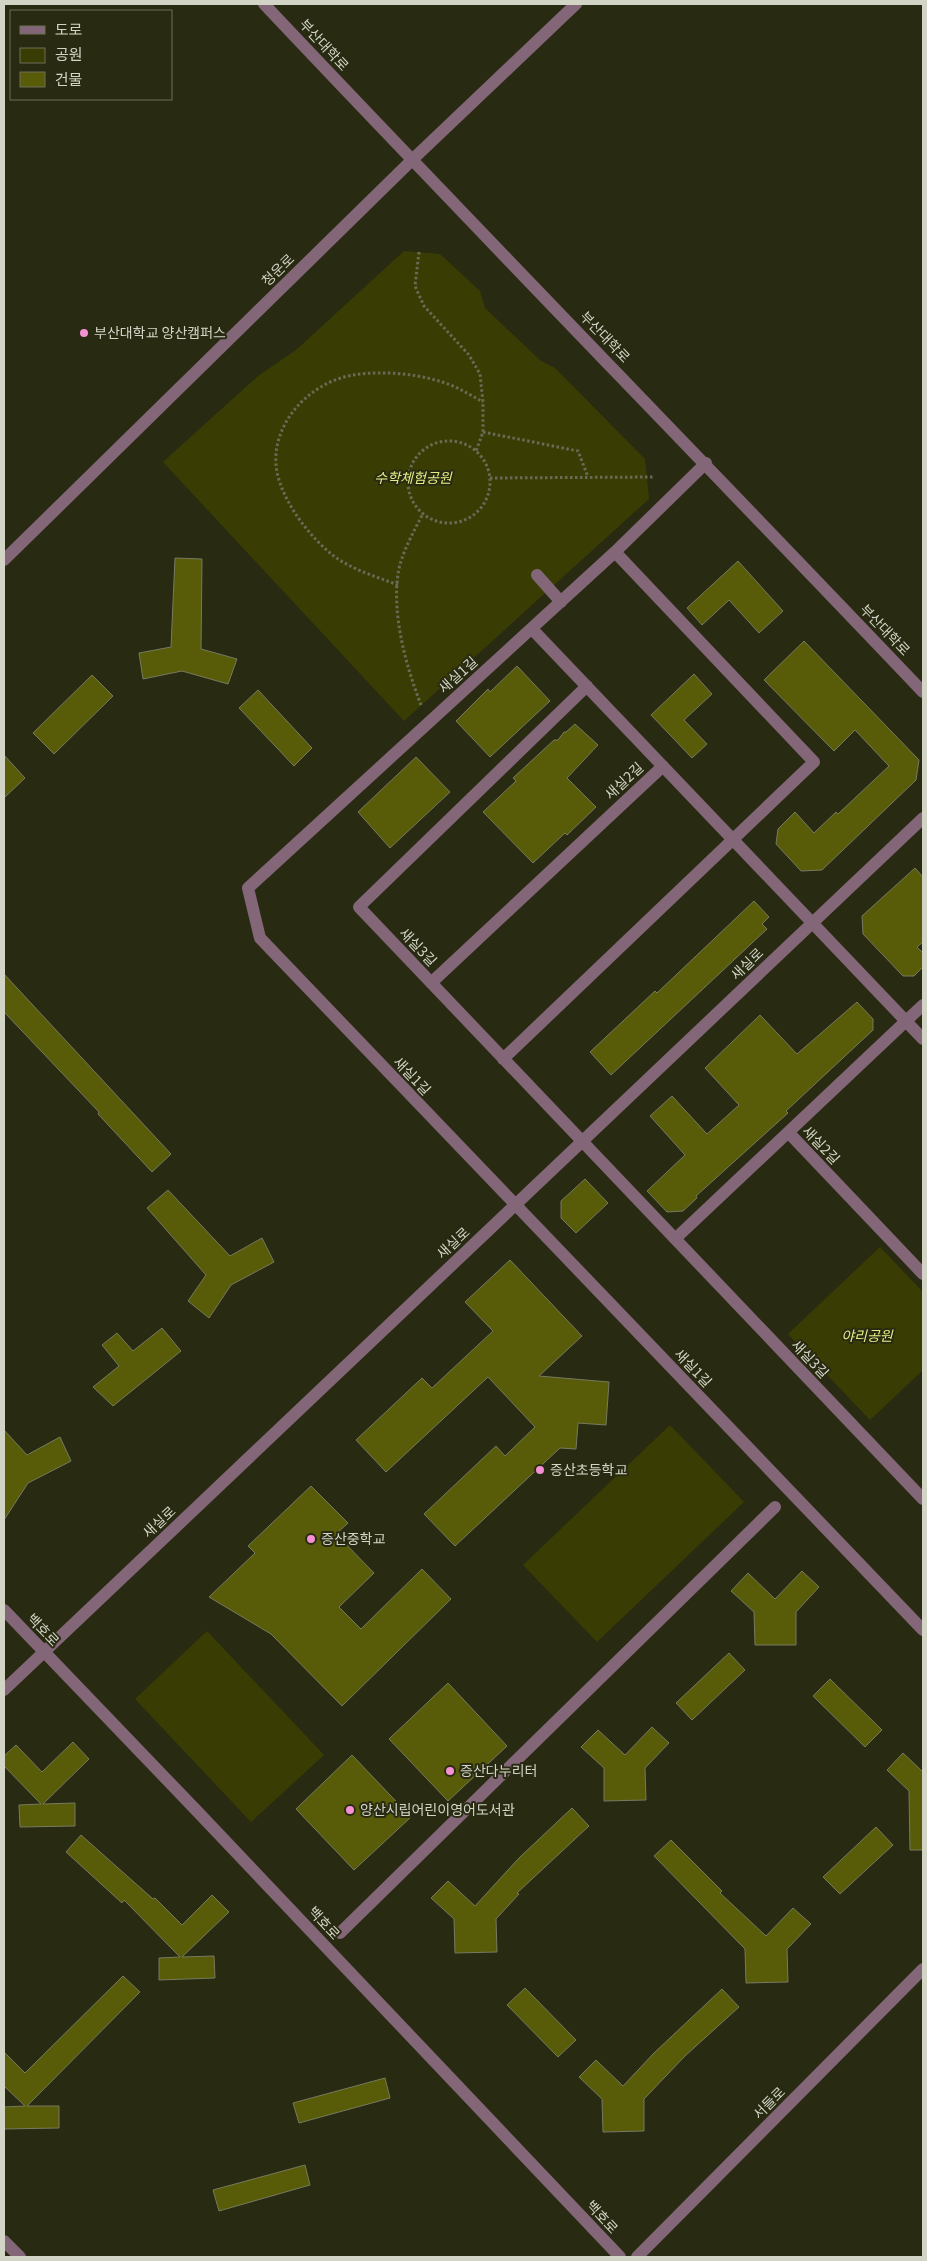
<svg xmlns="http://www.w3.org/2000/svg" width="927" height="2261" font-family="Georgia,'Noto Sans KR',serif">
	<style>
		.green { fill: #3a3d03 }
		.building { fill: #585c08; stroke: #777a5f }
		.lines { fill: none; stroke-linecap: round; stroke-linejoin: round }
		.path { stroke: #696b56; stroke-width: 3; stroke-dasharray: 2.5 2.5; stroke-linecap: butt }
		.minor { stroke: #836678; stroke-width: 12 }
		.poi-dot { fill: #f591d2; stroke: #282a12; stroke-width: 2 }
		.labels { text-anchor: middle; stroke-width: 4; stroke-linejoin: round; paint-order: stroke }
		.street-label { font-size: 14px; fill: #d2d4c5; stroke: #282a12 }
		.poi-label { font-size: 14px; fill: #d2d4c5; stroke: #282a12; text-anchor: start }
		.park-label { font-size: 14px; font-style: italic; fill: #e3ec84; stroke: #282a12 }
	</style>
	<rect width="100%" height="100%" fill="#282a12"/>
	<!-- green -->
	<path class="green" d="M404,251L440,254L480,291L485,308L541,361L555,368L645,459L649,499L404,721L163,462L258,376L296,350Z
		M880,1247L923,1292V1370L870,1420L788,1334Z
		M670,1425L744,1502L597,1642L523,1565Z
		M207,1631L324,1755L251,1822L135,1699Z"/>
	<!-- building -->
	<path class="building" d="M175,558L202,559L201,649L237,659L228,684L182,671L143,679L139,653L171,647Z
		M738,561L783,611L759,633L729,600L702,625L687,608Z
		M804,641L919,760L916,780L822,870L801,871L776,844L778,829L795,812L814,833L836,812L838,814L889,766L855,730L834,751L764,680Z
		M517,666L550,701L490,757L456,721L488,689L490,692Z
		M694,674L712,694L684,720L707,744L692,758L651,715Z
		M92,675L113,696L54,754L33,733Z
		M258,690L312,748L294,766L239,708Z
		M575,724L598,745L567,778L596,807L567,835L565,833L533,863L483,812L516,781L513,778L554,740H558L564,732H566Z
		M4,755L25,778L4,798Z
		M416,757L450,792L390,848L358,812Z
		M915,868L923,877V942L917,947L923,953V967L914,976H903L863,934L862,916Z
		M754,901L769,917L762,924L767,929L611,1075L590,1052L655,991L657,993Z
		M4,974L171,1154L152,1172L98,1114L99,1112L4,1012Z
		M857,1002L873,1019V1030L786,1111L788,1113L696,1196L697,1198L683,1211L667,1212L647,1191L685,1155L650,1116L672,1096L707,1134L739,1105L705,1068L760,1015L797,1054Z
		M585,1179L608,1203L576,1233L561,1218V1201Z
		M168,1190L230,1256L262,1238L274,1262L231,1285L209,1318L188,1301L206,1275L147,1208Z
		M510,1260L582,1336L539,1376L609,1382L606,1425L578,1423L576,1449L560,1448L455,1546L424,1514L496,1446L505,1456L535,1427L488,1377L386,1472L356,1440L422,1378L432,1388L493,1331L465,1302Z
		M162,1328L181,1351L113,1406L93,1387L119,1366L102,1345L117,1333L133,1351Z
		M4,1430L27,1455L60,1437L71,1461L28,1483L4,1520Z
		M311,1486L348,1523L336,1534L374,1573L339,1607L361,1629L422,1569L451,1599L342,1706L271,1634L209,1597L255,1553L248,1546Z
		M802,1571L819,1587L796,1612V1645H755L754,1612L731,1591L748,1573L775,1599Z
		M729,1653L745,1670L692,1720L676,1703Z
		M830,1679L882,1730L865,1747L813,1696Z
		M448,1683L507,1746L448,1801L389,1739Z
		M652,1727L669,1743L645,1768L646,1800L604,1801V1768L581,1747L598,1730L625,1755Z
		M73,1742L89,1759L43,1804L75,1803V1826L20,1827L19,1805L41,1804L4,1766V1756L16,1745L42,1772Z
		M903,1753L923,1772V1850H910L909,1791L887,1770Z
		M352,1755L411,1817L354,1870L296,1809Z
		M572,1808L589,1826L517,1893L519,1894L496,1919L497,1952L455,1953L454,1919L431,1898L448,1881L475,1906L519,1858Z
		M876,1827L893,1845L840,1894L823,1877Z
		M81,1835L153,1899L155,1898L182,1925L212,1895L229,1912L182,1957L214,1956L215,1978L159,1980V1958L180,1957L124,1900L122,1903L66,1852Z
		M671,1840L722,1891L720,1893L766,1936L793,1908L811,1924L787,1949L788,1982L746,1983L745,1949L654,1856Z
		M123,1976L140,1992L27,2106H59V2128L4,2129V2107L25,2106L4,2086V2052L25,2073Z
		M525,1988L576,2040L558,2057L507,2005Z
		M722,1989L739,2007L685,2056L644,2099V2131L603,2132L602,2099L579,2077L596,2060L623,2086L654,2053Z
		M385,2078L390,2098L299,2123L293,2103Z
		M305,2165L310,2185L219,2211L213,2190Z"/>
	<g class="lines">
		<!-- path -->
		<path class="path" d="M419,252L415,286L424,306L469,355L480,374L483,402V432L476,451
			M483,432L578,451L588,477
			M408 482a41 41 0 1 1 82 0a41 41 0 1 1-82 0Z
			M490,478L654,477
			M398,585C375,576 349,569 330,553C309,535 289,509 280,483C262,433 305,383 353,375C385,370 424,374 453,386C464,391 474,397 483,402
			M421,705C406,666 392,616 398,574C401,553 414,532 423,513"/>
		<!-- minor -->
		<path class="minor" d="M264,4C482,235 704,462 923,692
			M706,463L615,552L248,888L260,938L923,1630
			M4,560L412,160L576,4
			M537,575L561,602
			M532,629L923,1039
			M587,686L359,907L923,1499
			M431,983L663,766
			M503,1059L814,762L615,552
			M789,1133L923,1274
			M675,1239L923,1005
			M4,1610L195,1809L620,2257
			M4,1690L923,818
			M340,1933L775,1507
			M4,2241L20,2257
			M637,2257L923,1969"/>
	</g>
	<!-- markers -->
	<g class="poi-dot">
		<circle cx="84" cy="333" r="5"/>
		<circle cx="540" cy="1470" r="5"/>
		<circle cx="311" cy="1539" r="5"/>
		<circle cx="450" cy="1771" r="5"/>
		<circle cx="350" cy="1810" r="5"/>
	</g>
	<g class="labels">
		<!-- street labels -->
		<g class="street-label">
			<text transform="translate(324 45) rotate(47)" y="5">부산대학로</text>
			<text transform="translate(278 270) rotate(-44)" y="5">청운로</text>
			<text transform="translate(605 337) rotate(46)" y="5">부산대학로</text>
			<text transform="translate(885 630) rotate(46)" y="5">부산대학로</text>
			<text transform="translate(458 675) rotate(-42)" y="5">새실1길</text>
			<text transform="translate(624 781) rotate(-43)" y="5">새실2길</text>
			<text transform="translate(418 947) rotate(46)" y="5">새실3길</text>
			<text transform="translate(747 964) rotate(-44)" y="5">새실로</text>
			<text transform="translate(412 1076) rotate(46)" y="5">새실1길</text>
			<text transform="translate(821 1145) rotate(46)" y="5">새실2길</text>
			<text transform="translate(453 1243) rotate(-43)" y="5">새실로</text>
			<text transform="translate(810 1359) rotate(46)" y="5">새실3길</text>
			<text transform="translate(693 1368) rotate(46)" y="5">새실1길</text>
			<text transform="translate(159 1522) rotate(-43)" y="5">새실로</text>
			<text transform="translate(43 1630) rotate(46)" y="5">백호로</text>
			<text transform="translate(324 1923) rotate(47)" y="5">백호로</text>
			<text transform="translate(769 2103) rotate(-45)" y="5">서들로</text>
			<text transform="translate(602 2217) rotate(47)" y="5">백호로</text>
		</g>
		<!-- poi labels -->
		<g class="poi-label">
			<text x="94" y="338">부산대학교 양산캠퍼스</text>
			<text x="550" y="1475">증산초등학교</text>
			<text x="321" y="1544">증산중학교</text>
			<text x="460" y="1776">증산다누리터</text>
			<text x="360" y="1815">양산시립어린이영어도서관</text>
		</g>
		<!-- park labels -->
		<g class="park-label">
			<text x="413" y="483">수학체험공원</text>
			<text x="867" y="1341">야리공원</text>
		</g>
	</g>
	<!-- border -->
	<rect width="927" height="2261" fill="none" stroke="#d2d4c5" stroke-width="10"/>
	<!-- legend -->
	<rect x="10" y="10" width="162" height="90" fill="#282a12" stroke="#6c6e5a"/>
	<rect x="20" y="26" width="25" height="8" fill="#836678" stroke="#6c6e5a"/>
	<text x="55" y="35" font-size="15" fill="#d2d4c5">도로</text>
	<rect x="20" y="48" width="25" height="15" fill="#3a3d03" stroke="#6c6e5a"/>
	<text x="55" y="60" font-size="15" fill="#d2d4c5">공원</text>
	<rect x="20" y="72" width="25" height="15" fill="#585c08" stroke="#6c6e5a"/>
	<text x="55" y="85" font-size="15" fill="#d2d4c5">건물</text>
</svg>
